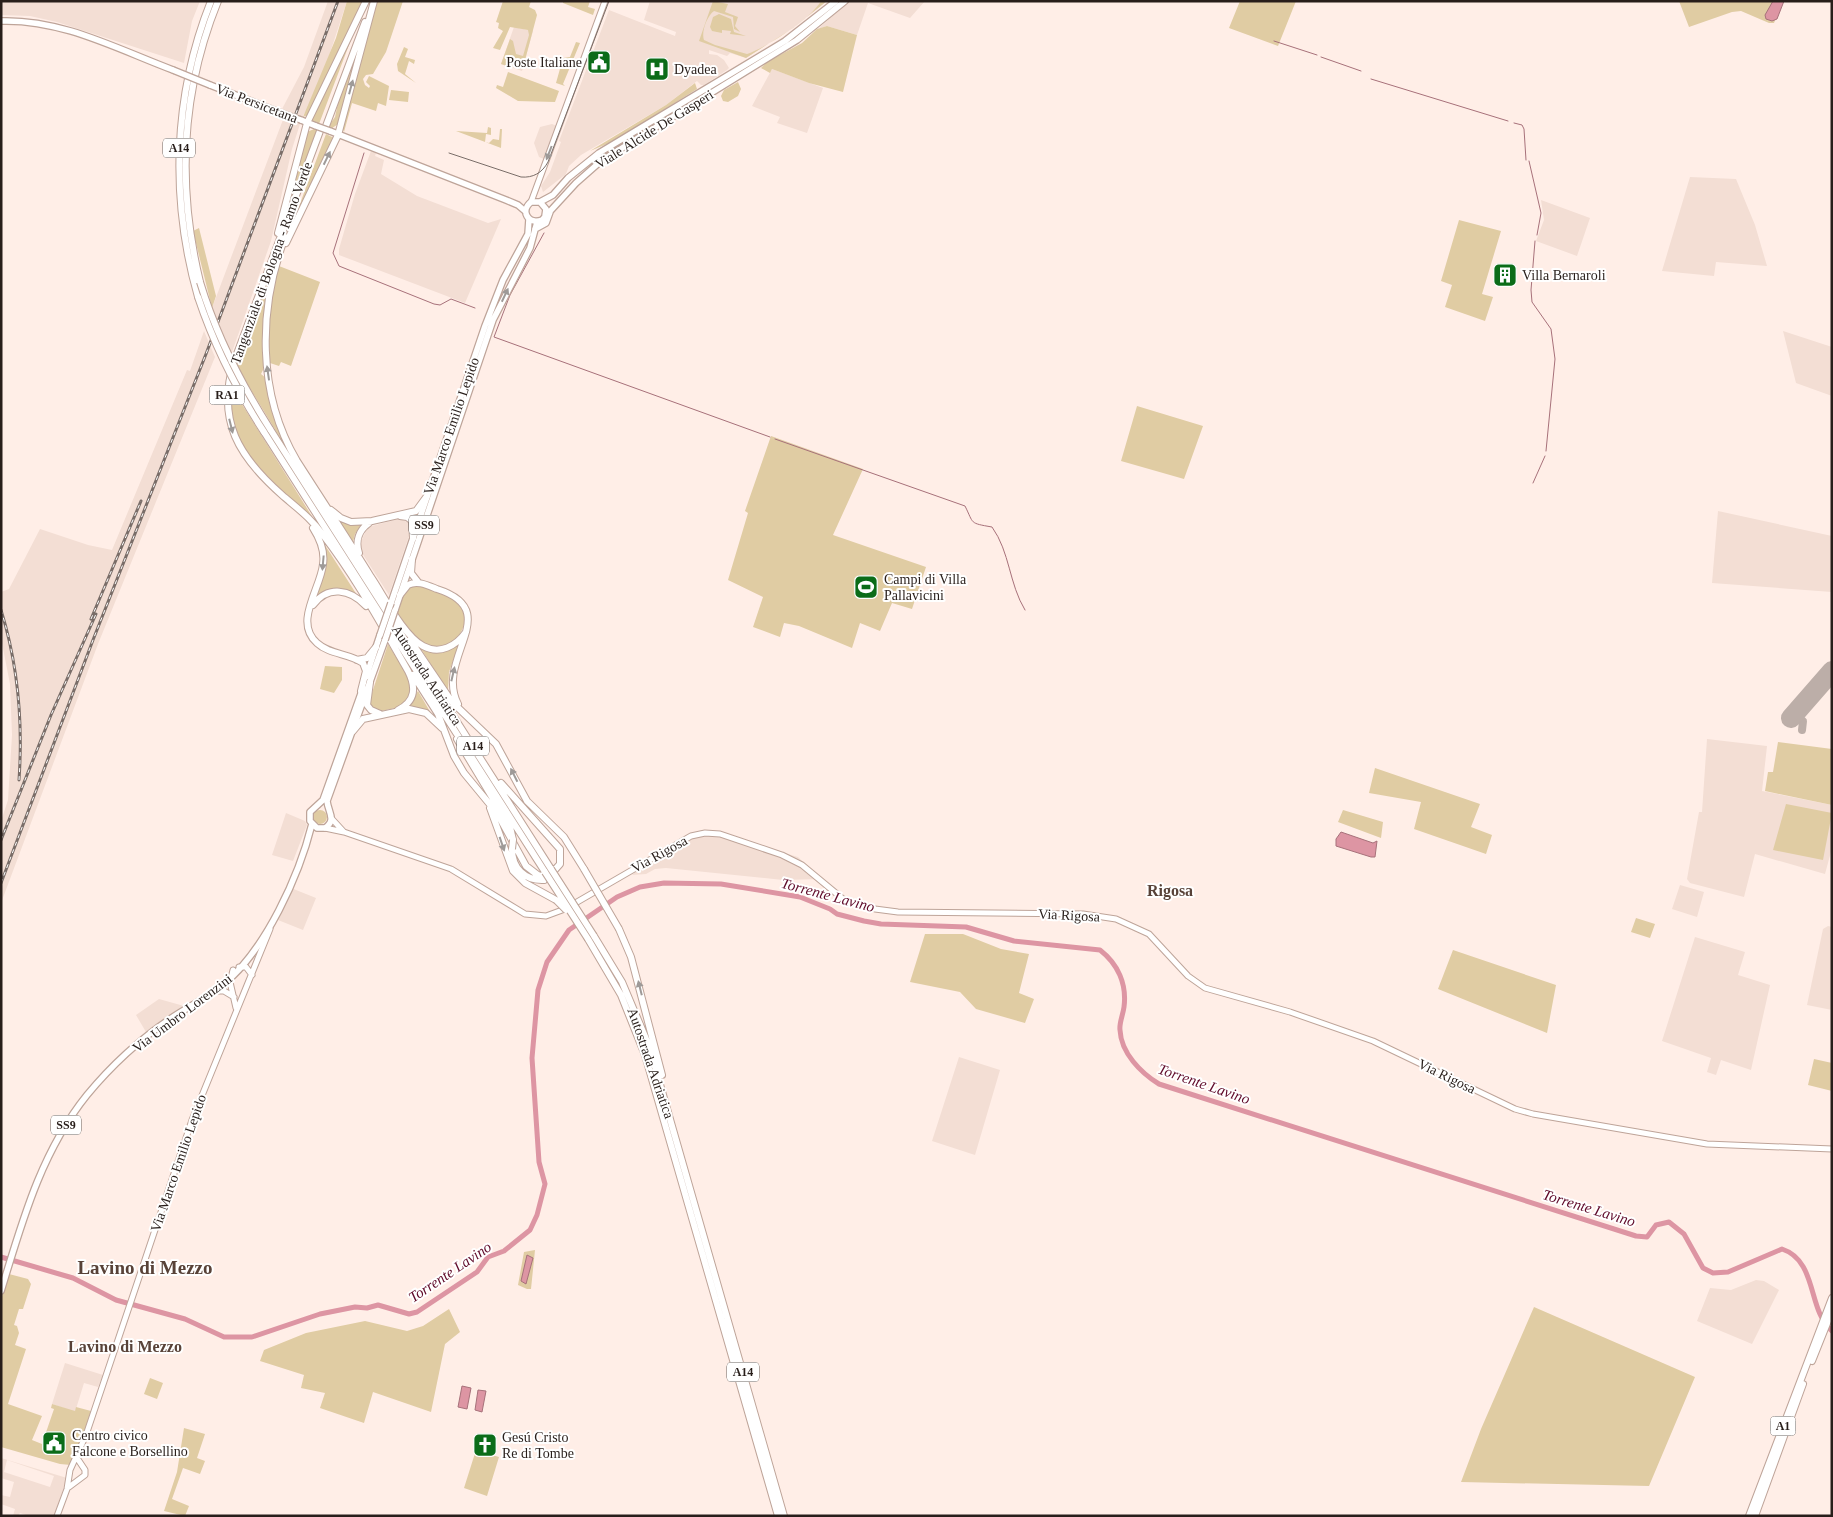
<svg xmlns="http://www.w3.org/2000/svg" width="1833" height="1517" font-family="'Times New Roman',serif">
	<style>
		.built { fill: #f3ded4; fill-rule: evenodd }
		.green { fill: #e0cca3 }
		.water { fill: #dd95a3; stroke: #a7717a }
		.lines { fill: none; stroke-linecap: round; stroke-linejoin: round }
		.stream { stroke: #a7717a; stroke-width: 1 }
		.river { stroke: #dd95a3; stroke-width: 5 }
		.taxiway { stroke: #bcaea8; stroke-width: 8 }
		.runway { stroke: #bcaea8; stroke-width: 20 }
		.secondary-casing { stroke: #bea499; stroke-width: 7 }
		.primary-casing { stroke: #bea499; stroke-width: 8 }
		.highway-casing { stroke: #bea499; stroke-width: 8 }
		.secondary { stroke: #fff; stroke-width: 5 }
		.primary { stroke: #fff; stroke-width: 5.5 }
		.highway { stroke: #fff; stroke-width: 6 }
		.tram { stroke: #796d68; stroke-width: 1 }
		.rail-casing { stroke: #796d68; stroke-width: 3 }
		.rail { stroke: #fff; stroke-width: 1; stroke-dasharray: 4; stroke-linecap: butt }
		.primary-bridge-casing { stroke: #bea499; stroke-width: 8; stroke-linecap: butt }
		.highway-bridge-casing { stroke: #bea499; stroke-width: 8; stroke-linecap: butt }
		.primary-bridge { stroke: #fff; stroke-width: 5.5 }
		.highway-bridge { stroke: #fff; stroke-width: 6 }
		.oneway { fill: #9e9a98 }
		.labels { text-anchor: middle; stroke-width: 4; stroke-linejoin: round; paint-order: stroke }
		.shield { fill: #fff; stroke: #68625f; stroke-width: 1 }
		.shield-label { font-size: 12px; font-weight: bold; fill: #281e1a }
		.poi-label { font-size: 14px; fill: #281e1a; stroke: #fff; text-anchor: start }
		.street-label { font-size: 14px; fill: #281e1a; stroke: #fff }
		.water-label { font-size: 15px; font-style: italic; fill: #5e0828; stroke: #fff }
		.quarter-label { font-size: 16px; font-weight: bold; fill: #584238; stroke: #fff }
		.district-label { font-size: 19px; font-weight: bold; fill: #584238; stroke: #fff }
	</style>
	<rect width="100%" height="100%" fill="#ffeee7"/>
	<!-- built -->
	<path class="built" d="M1,1H200L192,21L184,63L57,22L30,16L1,15Z
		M328,1H347L327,62L309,107L302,117L282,109L304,67Z
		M650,1H827L793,28L746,58L730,53L727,56L709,50V54L717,55L724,60L729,68L727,70L704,85H701L697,81L666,105L581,155L569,166L566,174L543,192L541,186L550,172L561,142L559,141L609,10L675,36L676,32L644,20Z
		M849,1H925L910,18L868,3L857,35L827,26L818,29Z
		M514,27L533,31L522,71L501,64Z
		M772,69L823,88L807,133L777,123L780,117L752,106Z
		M284,117L300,124L292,149L271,241L231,355L212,308Z
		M552,124L557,126L544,159L539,157L534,143L540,127Z
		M371,151L376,153L375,156L384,160L381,174L417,196L488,223L501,219L465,303L339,255V249L355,194Z
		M1690,177L1736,179L1755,225L1767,266L1716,262L1714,276L1662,271Z
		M1541,200L1590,218L1577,256L1536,241L1544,220Z
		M204,331L215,357L98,644L1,903V821L8,800L12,735L10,684L1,638V592L9,589L40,529L88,545L112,550L187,370L190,371Z
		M1783,331L1832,347V396L1796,383Z
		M1718,511L1832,536V592L1712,583Z
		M399,519L408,522L409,536L389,595L362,553L360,543L368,527Z
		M1707,739L1767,746L1762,791L1832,805V848L1825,874L1755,854L1744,897L1690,883L1687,879L1699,812H1702Z
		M286,813L305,821L307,825L293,861L272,855Z
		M717,833L798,857L821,879L783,880L666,868L655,869L646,874L632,875L649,860L692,836Z
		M1680,885L1704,892L1697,917L1672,909Z
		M291,888L316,898L303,930L278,920Z
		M1828,926L1832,927V1010L1807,1005L1823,929Z
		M1695,937L1745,952L1738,975L1770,985L1751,1070L1721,1060L1716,1075L1707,1072L1711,1058L1662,1041Z
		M159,999L184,1006L146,1032L136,1015Z
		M959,1057L1000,1070L975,1155L932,1141Z
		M1756,1280L1764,1281L1779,1290L1752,1344L1697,1321L1710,1288L1731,1290Z
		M65,1363L103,1375L98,1387L84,1383L75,1412L52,1404Z
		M1,1458L67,1478L54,1516H29L20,1513L18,1516H13L15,1509L1,1504V1495L10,1497L14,1482L1,1478ZM7,1460L54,1476L50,1487L4,1472Z"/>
	<!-- green -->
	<path class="green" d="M347,1H364L308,115L303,117L336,38Z
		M376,1H403L386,52L373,74L366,75L363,79L365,85L369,88L370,86L366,82L369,76L389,86L386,106L378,103L376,111L352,103L344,132L342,127Z
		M503,1H531L529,7L535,10L537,15L525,60L514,58L510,67L501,64L510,39L513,41L516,54L523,56L529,35L528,30L510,27L500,50L493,48L503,31L498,28L499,23L496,22Z
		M563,1H590L588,7L595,9L593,15L563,3Z
		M713,1L728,4L725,12L738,17L735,26L740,32L734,29L733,17L714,11C707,16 701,32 704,40L715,45L747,54C767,47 811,19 821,1H827L793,28L746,58L699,41Z
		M1240,1H1296L1278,46L1229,28Z
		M1679,1H1783L1774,23H1769L1741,11L1732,12L1689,27Z
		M719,14L731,19L734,32L746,36L730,34L731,31L722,30V33L712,31L710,27L713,17Z
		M827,26L857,35L843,92L809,83L772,69L770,73L761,68L767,62L802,43L817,29Z
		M352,37L319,124L311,121Z
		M362,37L338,124L331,129L328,127L335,117L338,103Z
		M576,42L580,43L563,84L565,86L556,83L563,58L570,57Z
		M404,47L408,49L405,57L415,60L414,64L409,61L405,74L416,83L398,71L397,64Z
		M508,72L559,91L555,102L518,101L496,88L497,85L503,87Z
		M738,82L741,89L738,96L728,102L723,101L721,96L724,90Z
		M695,83L697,89L614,141L590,151L666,105Z
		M391,90L409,92L408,102L389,100Z
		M488,127L491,128V135L486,134L485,142L489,143L493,139L499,140L500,129H502L501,148L456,131L487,133Z
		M314,129L317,130L286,214L307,132Z
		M326,134L334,138L296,218L295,217Z
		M1459,220L1501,231L1482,294L1493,297L1485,321L1445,307L1452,285L1441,281Z
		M199,228L216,296L212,308L193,231Z
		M279,266L320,282L291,366L281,362L279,366L270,363C267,330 270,298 279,266Z
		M271,271L263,322V370L261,374L266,378L287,449L235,364Z
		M230,385L313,518C280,490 241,464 231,420C228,409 230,396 230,385Z
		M1137,406L1203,426L1184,479L1121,461Z
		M771,436L863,469L833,535L926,567L912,609L892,603L880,631L860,623L852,648L799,626L784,623L780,637L753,627L763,597L728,580L748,513L745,511Z
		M339,521L351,525H361L355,534L353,542Z
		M323,542L357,595L324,592L315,598L322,576Z
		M418,585C429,589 445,592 455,599C480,617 453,658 427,645C414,639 407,624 397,614L403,595L409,586Z
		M388,644L410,680L411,695L400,707L377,712L372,708L369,702Z
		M459,644L449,672L448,691L421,649L441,653Z
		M325,666L342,667V680L334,693L320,689Z
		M418,691L432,715L406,708Z
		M1778,742L1832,749V805L1765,791L1768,772H1773Z
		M1375,768L1480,804L1471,827L1492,835L1486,854L1414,829L1421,802L1369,793Z
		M1786,804L1832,813L1823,860L1773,850Z
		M313 817a7 7 0 1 1 14 0a7 7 0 1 1-14 0Z
		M1343,810L1383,822L1381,838L1338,822Z
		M1636,918L1655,924L1650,938L1631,932Z
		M925,934H963L1001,949L1029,954L1019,993L1034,999L1025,1023L976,1009L960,992L910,982Z
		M1453,950L1556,985L1547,1033L1438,989Z
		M1814,1059L1832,1063V1091L1808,1085Z
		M535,1250L531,1289H527L518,1285L524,1252Z
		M9,1274L28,1279L31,1284L23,1309H19L14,1325L17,1326L19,1333L15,1345L26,1349L8,1404L42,1416L32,1440L42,1444L54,1409L51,1408L52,1404L75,1411L76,1407L91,1411L77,1453L71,1465L60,1464L1,1447V1299Z
		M1534,1307L1695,1377L1649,1486L1461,1482L1481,1429Z
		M449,1309L460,1332L445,1344L431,1412L373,1392L364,1423L320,1408L325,1393L301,1388L304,1375L260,1361L264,1350L306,1333L365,1321L407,1331L423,1326Z
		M150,1378L163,1383L157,1399L144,1394Z
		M184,1428L205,1434L197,1458L205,1461L200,1474L183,1468L172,1499L189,1506L185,1516L164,1511L177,1472Z
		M476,1450L499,1457L487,1496L464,1488Z"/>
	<!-- water -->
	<path class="water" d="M1773,1H1784L1777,19L1772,21L1766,19L1765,15Z
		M1341,832L1373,843L1377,841L1375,857H1371L1336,846V839Z
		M527,1255L533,1258L526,1284L521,1281Z
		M462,1386L471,1388L467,1409L458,1407Z
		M478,1390L486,1391L482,1412L475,1410Z"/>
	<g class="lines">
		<!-- stream -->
		<path class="stream" d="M1274,41L1317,55
			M1321,57L1361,71
			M1371,79L1508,121
			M1514,123L1522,125L1524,129L1526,160
			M364,153L333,253L339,266L434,304L440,305L451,299L475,308
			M1529,161L1541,213L1537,235
			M544,233L510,295L494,337L770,437
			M1535,241L1531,290L1532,302L1551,329L1555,359L1546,451
			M775,439L965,506C974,524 969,523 992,527C1010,552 1009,584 1025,610
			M1533,483L1545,456"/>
		<!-- river -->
		<path class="river" d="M1,1257L73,1278L116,1300L185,1319L224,1337H252L320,1314L355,1307L367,1308L378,1305L409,1314L417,1312L477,1272L488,1257L504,1251L530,1230L537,1215L545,1184L539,1162L532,1058L538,990L547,962L569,930L617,897L640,887L664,883L721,884L800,897L830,909L837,914L864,921L881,924L966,927L1014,941L1100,950C1118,964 1127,984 1124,1007C1123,1015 1119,1023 1120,1030C1121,1053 1141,1073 1159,1084L1636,1236L1647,1237L1656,1225L1669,1222L1684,1234L1703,1268L1713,1273L1728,1272L1782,1249C1818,1261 1807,1310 1832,1331"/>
		<!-- taxiway -->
		<path class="taxiway" d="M1794,715L1803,721L1802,730"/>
		<!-- runway -->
		<path class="runway" d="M1791,718L1832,671"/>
		<!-- secondary casing -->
		<g class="secondary-casing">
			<path id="secondary" d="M531,202L605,1
				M332,819L343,831
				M325,828L344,832L451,869L525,914L546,916L565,909L691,836L705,833L720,834L782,855L802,865L843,899L875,909L898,912L1083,914L1116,919L1149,934L1188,976L1205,988L1290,1012L1373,1041L1515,1109L1533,1114L1707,1144L1832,1149
				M239,967H246L252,975
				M233,970L230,982L236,1008
				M214,991H224L234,997
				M69,1487L85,1475V1470L77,1458
				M57,1516L67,1489L70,1470L86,1435L192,1120L270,929"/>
		</g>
		<!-- primary casing -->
		<g class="primary-casing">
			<path id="primary" d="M1,21C62,19 117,49 173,70
				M210,85L284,114
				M301,120L316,126
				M330,131L506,200L518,205L525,211
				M540,202L553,195L568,178L599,153L785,41L836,1
				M545,216L546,209L540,202H531C520,211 528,225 542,220L576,183L601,161L797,40L845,1
				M535,229L546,223L550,212
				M391,603L485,326L503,280L528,234L529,219
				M395,610L493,320L530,248L537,222
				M366,677L380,635
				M363,688L323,800L310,812V821L317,828H325C337,820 328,812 327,801L385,640
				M1,1291C22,1222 41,1152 87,1095C111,1066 139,1040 170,1019C188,1007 208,997 224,984C266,949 299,876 312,824"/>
		</g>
		<!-- highway casing -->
		<g class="highway-casing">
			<path id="highway" d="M326,126L365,22
				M320,131L234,362C216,421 239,457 282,495C297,508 312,519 323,535C355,576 382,626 408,671C416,687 416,701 398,710
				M278,233L307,123L366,1
				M285,237C258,309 257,394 297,461C322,500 347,538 371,577C384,596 403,635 423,646C440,655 456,646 466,632
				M286,243L338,135L374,1
				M200,282C177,187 181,92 218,1
				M198,297C170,199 173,96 211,1
				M270,429L551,869
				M264,432L545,872
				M331,510L341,518L351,522L372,521L416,511L427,496
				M400,516L407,517L412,521L413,538
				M313,528C320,539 325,551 323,564C321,588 293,622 317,643C330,655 349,653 363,663L366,671L361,691
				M359,553C355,541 359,530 369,523
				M412,559L411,573L418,582
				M400,595L408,585C417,580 427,585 437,589C506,611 434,658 458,704
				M313,605C328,585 350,589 366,606
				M410,640L452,702L496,744L527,801L564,837L584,869
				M357,660L367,658L376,647
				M413,675L438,714L454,756L464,773L497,813L526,866L539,876L551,874L560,864V849L501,783
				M370,682L367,705L371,710L380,714
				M353,731L363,719L409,709L426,713L442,728
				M457,739L510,827L513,840
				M490,808L513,871L525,883L556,900
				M512,849C512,868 525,881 544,880
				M619,929L631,957L662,1075
				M594,936L622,982L649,1046L784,1516
				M588,939L621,995L645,1055L778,1516
				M1812,1361L1832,1311
				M1749,1516L1832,1298
				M1755,1516L1803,1384"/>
		</g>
		<!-- secondary -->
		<use href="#secondary" class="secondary"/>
		<!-- primary -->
		<use href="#primary" class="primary"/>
		<!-- highway -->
		<use href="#highway" class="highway"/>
		<!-- tram -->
		<path class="tram" d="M449,153L521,177C533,178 542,173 548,162L609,1"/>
		<!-- rail casing -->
		<g class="rail-casing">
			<path id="rail" d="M1,610C18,665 23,723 19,780
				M91,619L141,501
				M1,840L51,715L96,614
				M1,883L93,640L206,354L338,1"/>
		</g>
		<!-- rail -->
		<use href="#rail" class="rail"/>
		<!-- primary-bridge casing -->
		<g class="primary-bridge-casing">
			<path id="primary-bridge" d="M173,70L210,85
				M284,114L301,120
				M316,126L330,131
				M380,635L391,603
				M385,640L395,610"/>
		</g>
		<!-- highway-bridge casing -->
		<g class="highway-bridge-casing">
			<path id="highway-bridge" d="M200,282C216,335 240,382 270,429
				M198,297C214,345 236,389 264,432
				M512,849L513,840
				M551,869L594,936
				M584,869L619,929
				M545,872L588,939
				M556,900L566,910"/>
		</g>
		<!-- primary-bridge -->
		<use href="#primary-bridge" class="primary-bridge"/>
		<!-- highway-bridge -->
		<use href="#highway-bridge" class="highway-bridge"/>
	</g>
	<!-- one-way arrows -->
	<defs><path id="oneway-solid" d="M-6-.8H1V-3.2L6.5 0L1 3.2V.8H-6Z" transform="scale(1.25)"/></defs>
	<g class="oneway">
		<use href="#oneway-solid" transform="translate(351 87) rotate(-75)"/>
		<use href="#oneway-solid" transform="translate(549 153) rotate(111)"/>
		<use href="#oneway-solid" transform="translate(327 158) rotate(-64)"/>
		<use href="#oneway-solid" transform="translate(505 295) rotate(-65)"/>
		<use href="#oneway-solid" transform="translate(268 373) rotate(-98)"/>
		<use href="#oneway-solid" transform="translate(231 426) rotate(76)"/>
		<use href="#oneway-solid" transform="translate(323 563) rotate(95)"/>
		<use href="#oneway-solid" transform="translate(453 674) rotate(-77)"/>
		<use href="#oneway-solid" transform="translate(514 775) rotate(-117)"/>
		<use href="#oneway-solid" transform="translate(502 844) rotate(71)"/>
		<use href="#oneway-solid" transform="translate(640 988) rotate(-104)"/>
	</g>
	<!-- icons -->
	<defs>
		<g id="civic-square" transform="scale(1.25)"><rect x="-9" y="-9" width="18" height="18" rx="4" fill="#0b6c18" stroke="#fff"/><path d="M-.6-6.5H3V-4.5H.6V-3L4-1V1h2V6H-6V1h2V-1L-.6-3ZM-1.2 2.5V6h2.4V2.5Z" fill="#fff"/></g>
		<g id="hospital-square" transform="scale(1.25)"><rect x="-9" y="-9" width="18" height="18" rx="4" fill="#0b6c18" stroke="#fff"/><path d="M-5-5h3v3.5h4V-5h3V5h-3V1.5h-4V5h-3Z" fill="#fff"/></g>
		<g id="building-square" transform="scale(1.25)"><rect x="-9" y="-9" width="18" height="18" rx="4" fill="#0b6c18" stroke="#fff"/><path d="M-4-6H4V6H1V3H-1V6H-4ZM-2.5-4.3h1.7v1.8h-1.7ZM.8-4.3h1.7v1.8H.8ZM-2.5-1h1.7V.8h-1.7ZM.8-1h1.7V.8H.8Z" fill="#fff"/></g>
		<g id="stadium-square" transform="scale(1.25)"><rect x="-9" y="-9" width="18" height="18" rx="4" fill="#0b6c18" stroke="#fff"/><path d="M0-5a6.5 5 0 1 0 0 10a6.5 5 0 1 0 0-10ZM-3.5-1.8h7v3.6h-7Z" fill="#fff"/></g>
		<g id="church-square" transform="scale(1.25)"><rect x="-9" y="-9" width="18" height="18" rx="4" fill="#0b6c18" stroke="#fff"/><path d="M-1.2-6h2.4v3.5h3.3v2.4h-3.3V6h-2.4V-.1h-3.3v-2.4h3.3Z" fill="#fff"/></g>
	</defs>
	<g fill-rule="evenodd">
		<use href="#civic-square" x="599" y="62"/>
		<use href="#hospital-square" x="657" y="69"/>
		<use href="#building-square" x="1505" y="275"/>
		<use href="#stadium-square" x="866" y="587"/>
		<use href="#civic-square" x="54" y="1443"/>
		<use href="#church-square" x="485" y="1445"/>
	</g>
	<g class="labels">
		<!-- shield labels -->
		<g class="shield">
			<rect x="163" y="138.5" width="32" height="19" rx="4"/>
			<rect x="209.5" y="385.5" width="35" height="19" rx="4"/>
			<rect x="409" y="515.5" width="30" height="19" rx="4"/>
			<rect x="457" y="736.5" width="32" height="19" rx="4"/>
			<rect x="51" y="1115.5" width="30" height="19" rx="4"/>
			<rect x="727" y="1362.5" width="32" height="19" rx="4"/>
			<rect x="1770.5" y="1416.5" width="25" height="19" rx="4"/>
		</g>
		<g class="shield-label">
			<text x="179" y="152">A14</text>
			<text x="227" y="399">RA1</text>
			<text x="424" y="529">SS9</text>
			<text x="473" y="750">A14</text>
			<text x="66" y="1129">SS9</text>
			<text x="743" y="1376">A14</text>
			<text x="1783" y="1430">A1</text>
		</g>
		<!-- poi labels -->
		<g class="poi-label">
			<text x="582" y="67" text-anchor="end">Poste Italiane</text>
			<text x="674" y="74">Dyadea</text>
			<text x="1522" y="280">Villa Bernaroli</text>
			<text x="884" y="584">Campi di Villa<tspan x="884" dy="16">Pallavicini</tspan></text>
			<text x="72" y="1440">Centro civico<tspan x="72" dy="16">Falcone e Borsellino</tspan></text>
			<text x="502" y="1442">Gesú Cristo<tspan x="502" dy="16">Re di Tombe</tspan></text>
		</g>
		<!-- street labels -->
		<g class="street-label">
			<text transform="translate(257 103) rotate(21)" y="5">Via Persicetana</text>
			<text transform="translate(654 129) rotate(-32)" y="5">Viale Alcide De Gasperi</text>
			<text transform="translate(271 263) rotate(-70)" y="5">Tangenziale di Bologna - Ramo Verde</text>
			<text transform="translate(451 426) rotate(-71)" y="5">Via Marco Emilio Lepido</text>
			<text transform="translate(427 675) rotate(57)" y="5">Autostrada Adriatica</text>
			<text transform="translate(659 854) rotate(-29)" y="5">Via Rigosa</text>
			<text transform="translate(1069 915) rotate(3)" y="5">Via Rigosa</text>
			<text transform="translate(182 1013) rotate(-37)" y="5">Via Umbro Lorenzini</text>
			<text transform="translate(651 1063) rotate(71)" y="5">Autostrada Adriatica</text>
			<text transform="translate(1447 1076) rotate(26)" y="5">Via Rigosa</text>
			<text transform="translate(178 1163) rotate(-71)" y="5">Via Marco Emilio Lepido</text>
		</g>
		<!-- water labels -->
		<g class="water-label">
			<text transform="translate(828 895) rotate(15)" y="5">Torrente Lavino</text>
			<text transform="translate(1204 1084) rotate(19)" y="5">Torrente Lavino</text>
			<text transform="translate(1589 1208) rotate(17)" y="5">Torrente Lavino</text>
			<text transform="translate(450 1272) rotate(-34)" y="5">Torrente Lavino</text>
		</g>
		<!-- quarter labels -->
		<g class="quarter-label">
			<text x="1170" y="896">Rigosa</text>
			<text x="125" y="1352">Lavino di Mezzo</text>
		</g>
		<!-- district labels -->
		<g class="district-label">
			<text x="145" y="1274">Lavino di Mezzo</text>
		</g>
	</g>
	<!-- border -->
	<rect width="1833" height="1517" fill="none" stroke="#281e1a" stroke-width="5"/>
</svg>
